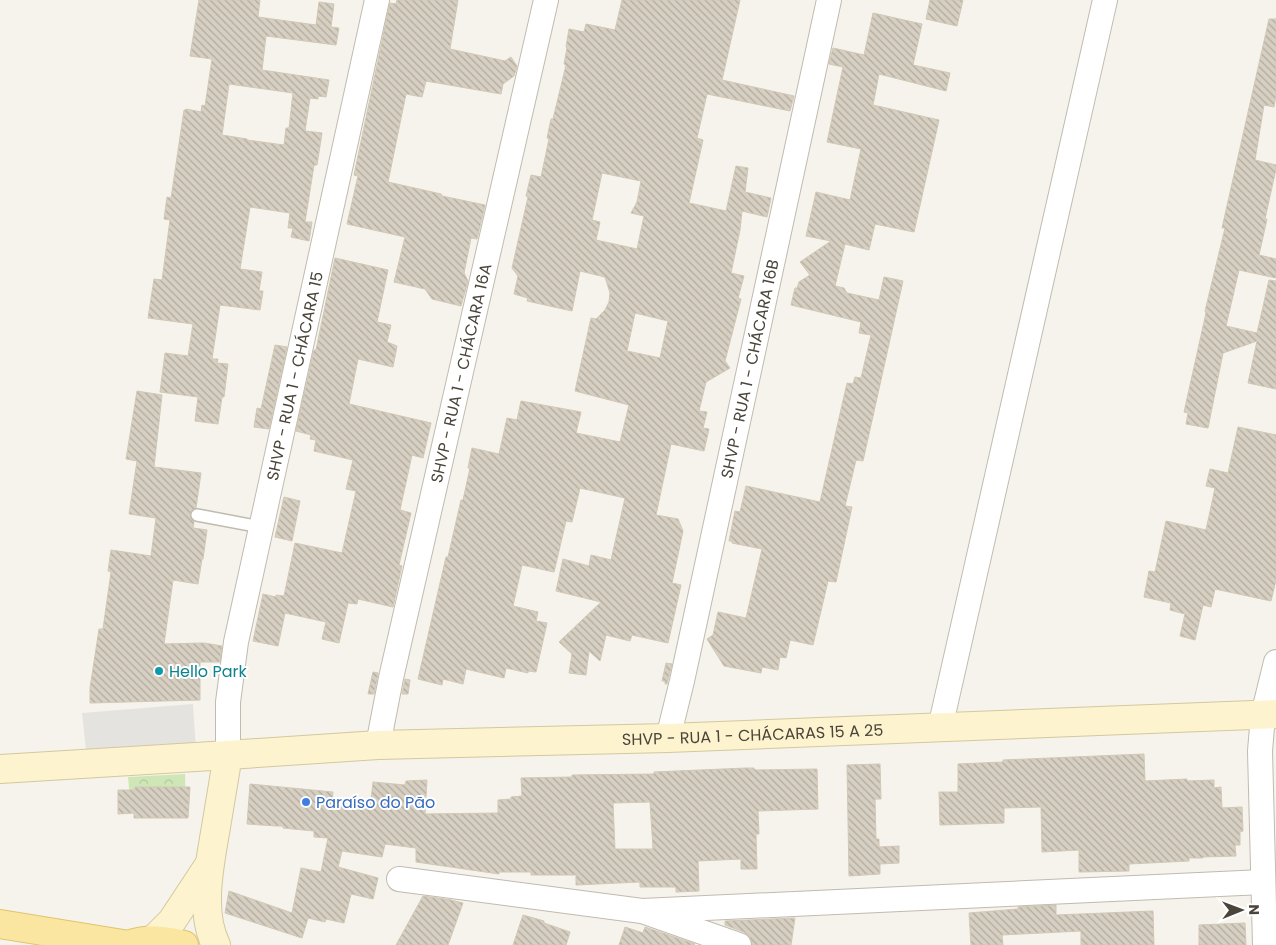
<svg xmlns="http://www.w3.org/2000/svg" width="1276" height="945" font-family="Poppins,sans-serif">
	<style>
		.park { fill: url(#park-crowns) }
		.parking { fill: #e5e3e0 }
		.building { fill: url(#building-back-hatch); stroke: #d1c8b5; fill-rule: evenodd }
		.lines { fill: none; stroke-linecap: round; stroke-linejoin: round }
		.lane-casing { stroke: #c1bbaf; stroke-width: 14 }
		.street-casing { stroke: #c1bbaf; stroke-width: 26 }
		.secondary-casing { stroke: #d3c89e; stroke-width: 30 }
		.primary-casing { stroke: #e0c46f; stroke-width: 30 }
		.lane { stroke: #fff; stroke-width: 11 }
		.street { stroke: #fff; stroke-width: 24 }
		.secondary { stroke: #fdf4cf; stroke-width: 28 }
		.primary { stroke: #fae6a0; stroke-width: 28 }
		.culture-dot { fill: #0f9aa8; stroke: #fff; stroke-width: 2 }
		.shop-dot { fill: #3f7fe0; stroke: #fff; stroke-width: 2 }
		.labels { text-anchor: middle; stroke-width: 4; stroke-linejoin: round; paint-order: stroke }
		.street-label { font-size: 16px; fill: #4a443a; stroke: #fff }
		.culture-label { font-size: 16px; fill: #0d838f; stroke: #fff; text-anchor: start }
		.shop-label { font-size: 16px; fill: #366cbe; stroke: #fff; text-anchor: start }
	</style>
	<defs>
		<pattern id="park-crowns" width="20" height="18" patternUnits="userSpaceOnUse" patternTransform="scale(1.25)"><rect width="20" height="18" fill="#cfe7b7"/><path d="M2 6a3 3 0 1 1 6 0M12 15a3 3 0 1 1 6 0" fill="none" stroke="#b3c79e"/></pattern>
		<pattern id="building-back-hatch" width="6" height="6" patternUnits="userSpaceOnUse" patternTransform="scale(1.25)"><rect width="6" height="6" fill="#d7d0c2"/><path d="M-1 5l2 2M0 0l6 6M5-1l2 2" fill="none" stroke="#b0aa9f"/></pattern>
	</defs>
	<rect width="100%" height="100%" fill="#f5f3ec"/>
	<!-- park -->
	<path class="park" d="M185,774L186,807L131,810L128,777Z"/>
	<!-- parking -->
	<path class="parking" d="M193,704L196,751L87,759L82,713Z"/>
	<!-- building -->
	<path class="building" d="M199,0H260L258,17L316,25L319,2L334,4L331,27L339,28L336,45L266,36L262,70L329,80L326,97L318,96V99L310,98L305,131L322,133L317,165H314L305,222H312L309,241L291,237L293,228H288L290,213L250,207L240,269L262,272L259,291H263L260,310L220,305L212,359H218L217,363L228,364L224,397H222L218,424L195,421L198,397L160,392L165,353L188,356L193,324L148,318L154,279L162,280L170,220L164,219L167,197L171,198L184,110H186V109L201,112L202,105L205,106L212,59L190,56ZM229,84L293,93L289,128H286L284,145L247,140V139L222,135Z
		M397,0H458L450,49L505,61L511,57L517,66L514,76L503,84L501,94L426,81L422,97L406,94L388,182L441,194L442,196L485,205L477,239L471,238L464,273L468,281L461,306L432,299L425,289L394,282L405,237L347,224L358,176L354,175L390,3L396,4Z
		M622,0H740L722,80L794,96L790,111L707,94L697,138L703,140L689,203L726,211L736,166L748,168L745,192L771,198L767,217L742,211L740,230L731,273L744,276L738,298L741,299L725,361L730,368L706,382L699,411L707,412L703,428L709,429L704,451L671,444L656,515L678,519L683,531L672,583L681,585L668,643L632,635L630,641L606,635L600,661L589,651L586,675L569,673L572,654L559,642L601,602L556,591L563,559L589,566L591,555L611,560L625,498L580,488L572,522L566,521L554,572L522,565L513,606L538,612L536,621L547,623L536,672L528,671V673L506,668L504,678L466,669L463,684L443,679L442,685L418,679L446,557H448L461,500H463L470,468H468L472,448L499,454L507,418L517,420L521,401L581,412L576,433L620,442L629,405L575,391L591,318L596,319L605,310L609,302L610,293L605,277L580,271L572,311L527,301L528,298L514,294L518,276L512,268L528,197L526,196L531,175L541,177L549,139L547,138L551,119H553L566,65L564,64L567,48L566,47L569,29L584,32L586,24L615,30ZM602,173L641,181L637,202L631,213L644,216L637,249L596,240L600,222L592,220ZM635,313L668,321L660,358L627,351Z
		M930,0H963L957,26L926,19Z
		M873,13L922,24L913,65L950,73L946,91L879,74L873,105L939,120L914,232L875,224L869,250L845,244L835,286L844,288L847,293L879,300L884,277L903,281L863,461L856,460L845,506L852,507L836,582L828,581L813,645L790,640L786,658L780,657L778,670L762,667L761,673L724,666L707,639L713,635L718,612L746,618L762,549L732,543V541H729L735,511L740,512L746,486L820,502L847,383L853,384L855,377L861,378L871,335L859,333L861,322L791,305L795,288H797L799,282L810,275L800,262L831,241L806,236L816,192L850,200L861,149L827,142L843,67L829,64L833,48L864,55Z
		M1269,19H1276V96L1274,107L1264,105L1255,160L1276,165V169L1265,219H1267L1259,255L1276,259V278L1239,270L1226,326L1257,333L1269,280L1276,281V389L1248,383L1257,341L1223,353L1208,428L1186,424L1188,413L1184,412L1206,313L1205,311L1225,228H1222Z
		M335,258L388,270L377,322L391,325L387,342L397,346L393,367L358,359L349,404L431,423L423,458L412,455L400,510L411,513L399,565L402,566L393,607L358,599L357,604L348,603L339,643L322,639L326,622L285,613L278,646L253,641L263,594L276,597V595L284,596L295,543L342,553L356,491L346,489L353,460L314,451L316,440L310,439L311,435L296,431L314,350H316Z
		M275,345L287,347L269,429L254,427L257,408L261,409Z
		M137,391L162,395L154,467L201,473L196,508L191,511L190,517L194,522L193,528L207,530L203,559H202L198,584L173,580L164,644L204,643L222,646L220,662H200V700L90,703V688L99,629H103L111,572L108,571L111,550L151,556L156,518L129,514L137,461L126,459Z
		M1238,427L1276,435V580L1271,601L1215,589L1211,607L1203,605L1195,640L1180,636L1185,614L1170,610L1171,603L1144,597L1149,571L1155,572L1166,521L1206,530L1215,488L1206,486L1210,469L1228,473Z
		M284,497L300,501L292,541L275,537Z
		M666,663L672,664L667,684H665V681H662Z
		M373,672L378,673L374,694H368Z
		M405,679L410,680L408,694H402Z
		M1144,754L1145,781L1187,779V781L1214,780V788L1221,787L1222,808L1242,807L1243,831L1240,832V845H1235L1236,856L1203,857V858H1189V861L1129,864V871L1079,872V850L1042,852L1041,807L1004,808V823L940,825L939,792H958V764L1003,762V760Z
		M880,764L881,799H875L876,839H879V847L899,846V863L880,864V874L849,876L847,765Z
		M746,768H754V769L756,770L817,769L818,809L758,811L759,834H756L757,869H741V859L698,861L699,891L676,892V887H640V882L576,885V875H531V872H499V874L416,862V848L385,844L382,857L342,851L338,867L378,878L373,899L351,894L344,923L326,919L325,922L308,918L302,938L225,913L229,891L292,913L301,868L321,872L328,838L314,837V831L283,828V826H276L247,824L250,784L333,792L332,805L370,809L373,782L405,785L406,781L427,780L425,814L498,813V800L511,799V797L522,796L521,778L572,777V775L654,774V772ZM650,802L653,849H615L613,803Z
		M135,787H190L188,818H134V813L118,814V790H135Z
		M423,896L451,900L463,903L448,945H396Z
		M1056,905V915L1153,911L1154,945H1081V931L1002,935L1003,945H971L969,913L1018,909V907Z
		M523,915L544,921V923L570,932L566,945H513Z
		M795,918L791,945H752V942L749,936L744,932L725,925V921Z
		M1245,923L1246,945H1199V925Z
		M625,927L643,933L645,927L695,944L694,945H619Z"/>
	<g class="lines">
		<!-- lane casing -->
		<g class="lane-casing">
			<path id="lane" d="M197,515L261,527"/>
		</g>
		<!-- street casing -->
		<g class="street-casing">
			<g id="street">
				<path d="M940,728L1105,0"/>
				<path id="s1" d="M668,738L682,681L829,0"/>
				<path id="s2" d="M378,745L391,678L546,0"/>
				<path id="s3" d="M228,755V702L236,642L377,0"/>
				<path d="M399,879L642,911L739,945"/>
				<path d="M642,911L1263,882"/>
				<path d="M1265,945L1260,751L1263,715L1276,662"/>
			</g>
		</g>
		<!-- secondary casing -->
		<g class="secondary-casing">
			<g id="secondary">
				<path d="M0,769L228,755"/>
				<path d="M153,940L172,921L209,865"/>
				<path id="s4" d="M216,945C199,911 210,863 216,827C220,803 224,779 228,755L378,745L668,738L1276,714"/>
			</g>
		</g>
		<!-- primary casing -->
		<g class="primary-casing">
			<path id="primary" d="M0,924L129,945
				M128,945C147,938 165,940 184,945"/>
		</g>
		<!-- lane -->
		<use href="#lane" class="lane"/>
		<!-- street -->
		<use href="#street" class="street"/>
		<!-- secondary -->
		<use href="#secondary" class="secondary"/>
		<!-- primary -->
		<use href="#primary" class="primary"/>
	</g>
	<!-- markers -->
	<circle class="culture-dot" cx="159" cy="671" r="5"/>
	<circle class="shop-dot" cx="306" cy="802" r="5"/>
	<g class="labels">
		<!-- street labels -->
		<g class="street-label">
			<text dy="6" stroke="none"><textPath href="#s1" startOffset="378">SHVP - RUA 1 - CHÁCARA 16B</textPath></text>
			<text dy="6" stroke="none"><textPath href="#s2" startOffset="381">SHVP - RUA 1 - CHÁCARA 16A</textPath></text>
			<text dy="6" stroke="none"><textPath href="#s3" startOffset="386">SHVP - RUA 1 - CHÁCARA 15</textPath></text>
			<text dy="6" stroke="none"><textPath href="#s4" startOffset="718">SHVP - RUA 1 - CHÁCARAS 15 A 25</textPath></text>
		</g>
		<!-- culture labels -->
		<g class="culture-label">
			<text x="169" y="677">Hello Park</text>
		</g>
		<!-- shop labels -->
		<g class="shop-label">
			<text x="316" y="808">Paraíso do Pão</text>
		</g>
	</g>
	<!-- north arrow -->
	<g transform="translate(1241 910) rotate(89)" stroke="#ffffff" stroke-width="4" paint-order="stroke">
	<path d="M0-4L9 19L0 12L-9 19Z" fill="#4a443a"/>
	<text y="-8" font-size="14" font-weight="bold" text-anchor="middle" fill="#4a443a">N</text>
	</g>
</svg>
